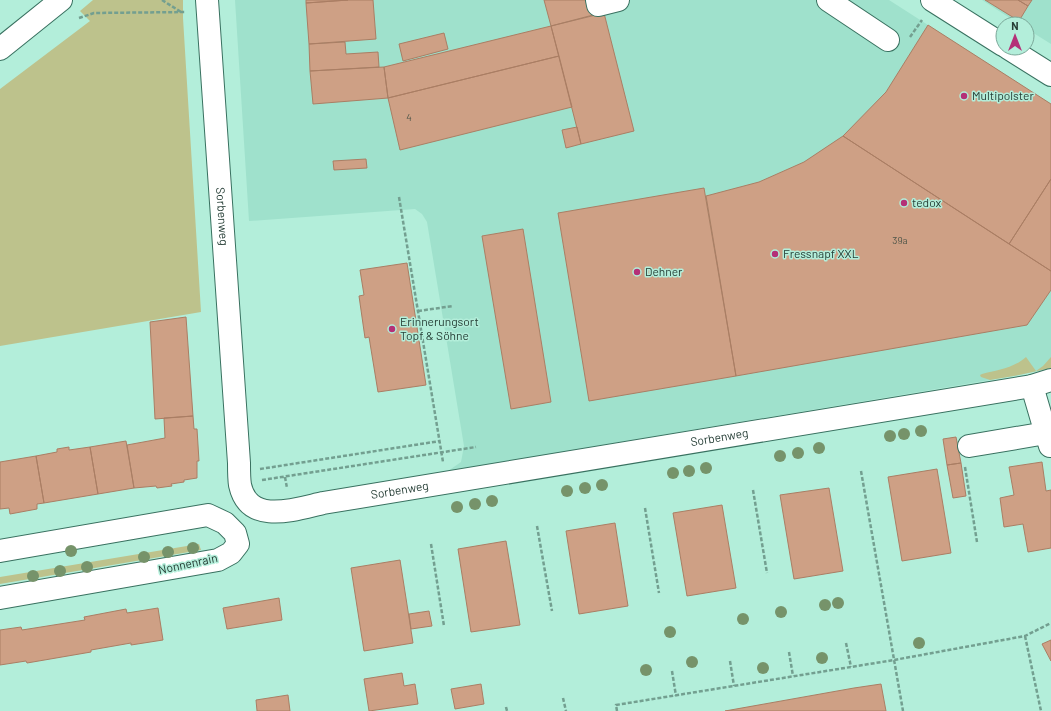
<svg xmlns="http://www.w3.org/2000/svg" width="1051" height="711" font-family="Barlow,sans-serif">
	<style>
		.built { fill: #9fe1cc }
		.green { fill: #bdc28c }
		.building { fill: #cea085; stroke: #aa7e64 }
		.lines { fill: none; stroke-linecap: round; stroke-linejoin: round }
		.minor-casing { stroke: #397160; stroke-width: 24 }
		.path { stroke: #739f90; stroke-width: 2.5; stroke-dasharray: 4 2; stroke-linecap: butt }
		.minor { stroke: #fff; stroke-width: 22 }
		.tree { fill: #76936a }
		.poi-dot { fill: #b43077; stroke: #b3eeda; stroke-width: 1.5 }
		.labels { text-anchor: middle; stroke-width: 3; stroke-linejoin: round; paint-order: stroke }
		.number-label { font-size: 10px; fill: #51574a }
		.poi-label { font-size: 12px; fill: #273f37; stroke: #b3eeda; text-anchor: start }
		.street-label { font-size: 12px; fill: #273f37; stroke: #b3eeda }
	</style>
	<rect width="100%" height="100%" fill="#b3eeda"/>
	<!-- built -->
	<path class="built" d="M235,0H889L1051,104V368L1019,375L448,471L461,462L464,446L427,222L422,214L415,209L249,221Z
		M982,0H1051V44L1027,29V24H1019Z"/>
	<!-- green -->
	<path class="green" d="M93,0H183V18L201,312L0,346V89L90,21L80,11Z
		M1026,357L1036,371L1043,366L1051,357V368L1019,375L990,380L981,377L980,375L982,374C997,370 1014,368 1026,357Z
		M199,544L201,550L0,584V577Z"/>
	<!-- building -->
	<path class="building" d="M306,0H348L306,3Z
		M348,0H373L376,39L309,44L306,3Z
		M544,0H589L593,15L551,26Z
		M985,0H1018L1028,6L1019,21Z
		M1018,0H1032L1028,6Z
		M604,13L634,131L581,144L551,26Z
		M928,25L1051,104V179L1009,244L843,136L886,92Z
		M551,26L559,56L388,98L384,67Z
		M444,33L448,49L403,61L399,44Z
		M345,42L346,54L378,52L379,67L310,71L309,44Z
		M559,56L572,107L400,150L388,98Z
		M384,67L388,98L313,104L310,71Z
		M577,127L581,144L566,148L562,130Z
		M843,136L1051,271V290L1027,325L736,376L706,196L759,182L804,162Z
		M366,159L367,168L334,170L333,161Z
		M1051,179V271L1009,244Z
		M704,188L736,376L589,401L558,213Z
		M523,229L551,402L511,409L482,236Z
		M407,263L426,385L378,392L369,337L365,338L359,296L364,295L360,270Z
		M186,317L193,416L155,419L150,322Z
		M193,416L194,429H197L199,461H197V478L184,480V482L171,484L172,486L157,488L156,486L134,488L127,445L165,438L164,418Z
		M956,437L961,463L947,465L943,439Z
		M126,441L134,488L98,494L90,447Z
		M69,447V450L90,447L98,494L44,503L36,456L57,452V449Z
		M36,456L44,503L37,504V509L10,514L9,508L0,509V462Z
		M1042,462L1046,491L1051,490V548L1028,552L1023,524L1004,527L1000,498L1014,495L1009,467Z
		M961,463L966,496L953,498L947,465Z
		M937,469L951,553L902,561L888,477Z
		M829,488L843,571L794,579L780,495Z
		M722,505L736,588L687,596L673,513Z
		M615,523L628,606L579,614L566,531Z
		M506,541L520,625L471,632L458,549Z
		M400,560L413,643L364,651L351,568Z
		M279,598L282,620L227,629L223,608Z
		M158,608L163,640L131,645V643L91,650V652L27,663L26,661L0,665V630L21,627L22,630L85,620L84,617L126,609L127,613Z
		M429,611L432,626L411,629L409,614Z
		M1051,640V661L1042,644Z
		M402,673L404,686L415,684L418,704L369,711L364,679Z
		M481,684L484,704L455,709L451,689Z
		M881,684L886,711H725L854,688Z
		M288,695L290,711H257L256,700Z"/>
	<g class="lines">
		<!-- minor casing -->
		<g class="minor-casing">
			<g id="minor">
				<path id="s1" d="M207,0L239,463C239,471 239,479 240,485C249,526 296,509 323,503L1032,386L1051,380"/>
				<path d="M597,0L598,5L618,0"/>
				<path d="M828,0L888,40"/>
				<path d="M932,0L1003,45"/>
				<path d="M1008,48L1051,75"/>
				<path d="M0,49L61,0"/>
				<path d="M1032,386L1044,427L1050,446"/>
				<path d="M969,446L1046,433"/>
				<path d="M0,551L208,515L225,523L235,533L238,544L231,553L218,560L0,598"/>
			</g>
		</g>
		<!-- path -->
		<path class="path" d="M162,0L181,12
			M79,18L94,13L186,12
			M910,37L922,20
			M399,197L443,462
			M418,311L453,306
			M965,467L977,542
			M260,469L440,441
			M861,471L903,711
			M285,477L287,488
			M262,480L476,447
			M753,490L767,573
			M645,508L659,593
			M537,526L552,611
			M431,544L444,626
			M1025,636L1041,711
			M846,643L851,667
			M789,652L793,676
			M730,661L734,686
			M672,671L676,696
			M563,698L566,711
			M506,707L507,711
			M617,711L616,705L894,660L1025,636L1051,623"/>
		<!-- minor -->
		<use href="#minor" class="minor"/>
	</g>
	<!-- trees -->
	<g class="tree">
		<circle cx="921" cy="431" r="6"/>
		<circle cx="904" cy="434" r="6"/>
		<circle cx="890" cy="436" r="6"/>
		<circle cx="819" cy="448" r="6"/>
		<circle cx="798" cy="453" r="6"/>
		<circle cx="780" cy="456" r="6"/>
		<circle cx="706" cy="468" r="6"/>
		<circle cx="689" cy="471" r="6"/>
		<circle cx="673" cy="473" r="6"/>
		<circle cx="602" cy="485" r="6"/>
		<circle cx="585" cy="488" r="6"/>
		<circle cx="567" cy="491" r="6"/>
		<circle cx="492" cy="501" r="6"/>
		<circle cx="475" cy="504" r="6"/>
		<circle cx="457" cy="507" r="6"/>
		<circle cx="193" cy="548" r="6"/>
		<circle cx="71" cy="551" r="6"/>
		<circle cx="168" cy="552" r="6"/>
		<circle cx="144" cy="557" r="6"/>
		<circle cx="87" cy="567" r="6"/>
		<circle cx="60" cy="571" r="6"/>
		<circle cx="33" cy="576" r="6"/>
		<circle cx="838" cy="603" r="6"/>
		<circle cx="825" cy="605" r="6"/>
		<circle cx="781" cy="612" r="6"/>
		<circle cx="743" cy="619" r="6"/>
		<circle cx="670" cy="632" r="6"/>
		<circle cx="919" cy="643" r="6"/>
		<circle cx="822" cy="658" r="6"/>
		<circle cx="692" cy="662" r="6"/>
		<circle cx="763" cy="668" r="6"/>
		<circle cx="646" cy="670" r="6"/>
	</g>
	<!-- markers -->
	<g class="poi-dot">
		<circle cx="964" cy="96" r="4"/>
		<circle cx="904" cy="203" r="4"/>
		<circle cx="775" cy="254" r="4"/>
		<circle cx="637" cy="272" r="4"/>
		<circle cx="392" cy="329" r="4"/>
	</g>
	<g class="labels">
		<!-- number labels -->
		<g class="number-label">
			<text x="409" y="121">4</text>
			<text x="900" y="244">39a</text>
		</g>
		<!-- poi labels -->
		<g class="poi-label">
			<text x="972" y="100">Multipolster</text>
			<text x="912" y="207">tedox</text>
			<text x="783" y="258">Fressnapf XXL</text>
			<text x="645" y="276">Dehner</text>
			<text x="400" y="326">Erinnerungsort<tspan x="400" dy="14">Topf &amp; Söhne</tspan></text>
		</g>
		<!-- street labels -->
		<g class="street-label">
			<text dy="4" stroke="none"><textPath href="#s1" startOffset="217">Sorbenweg</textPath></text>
			<text dy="4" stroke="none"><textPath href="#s1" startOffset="985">Sorbenweg</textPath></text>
			<text dy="4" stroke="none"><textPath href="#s1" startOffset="661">Sorbenweg</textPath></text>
			<text transform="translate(188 564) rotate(-12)" y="4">Nonnenrain</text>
		</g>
	</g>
	<!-- north arrow -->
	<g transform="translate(1015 36)"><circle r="19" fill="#b3eeda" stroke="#7ba899"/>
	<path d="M0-3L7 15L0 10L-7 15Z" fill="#b43077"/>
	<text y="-6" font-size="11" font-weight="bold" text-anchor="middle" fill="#273f37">N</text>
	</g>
</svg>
